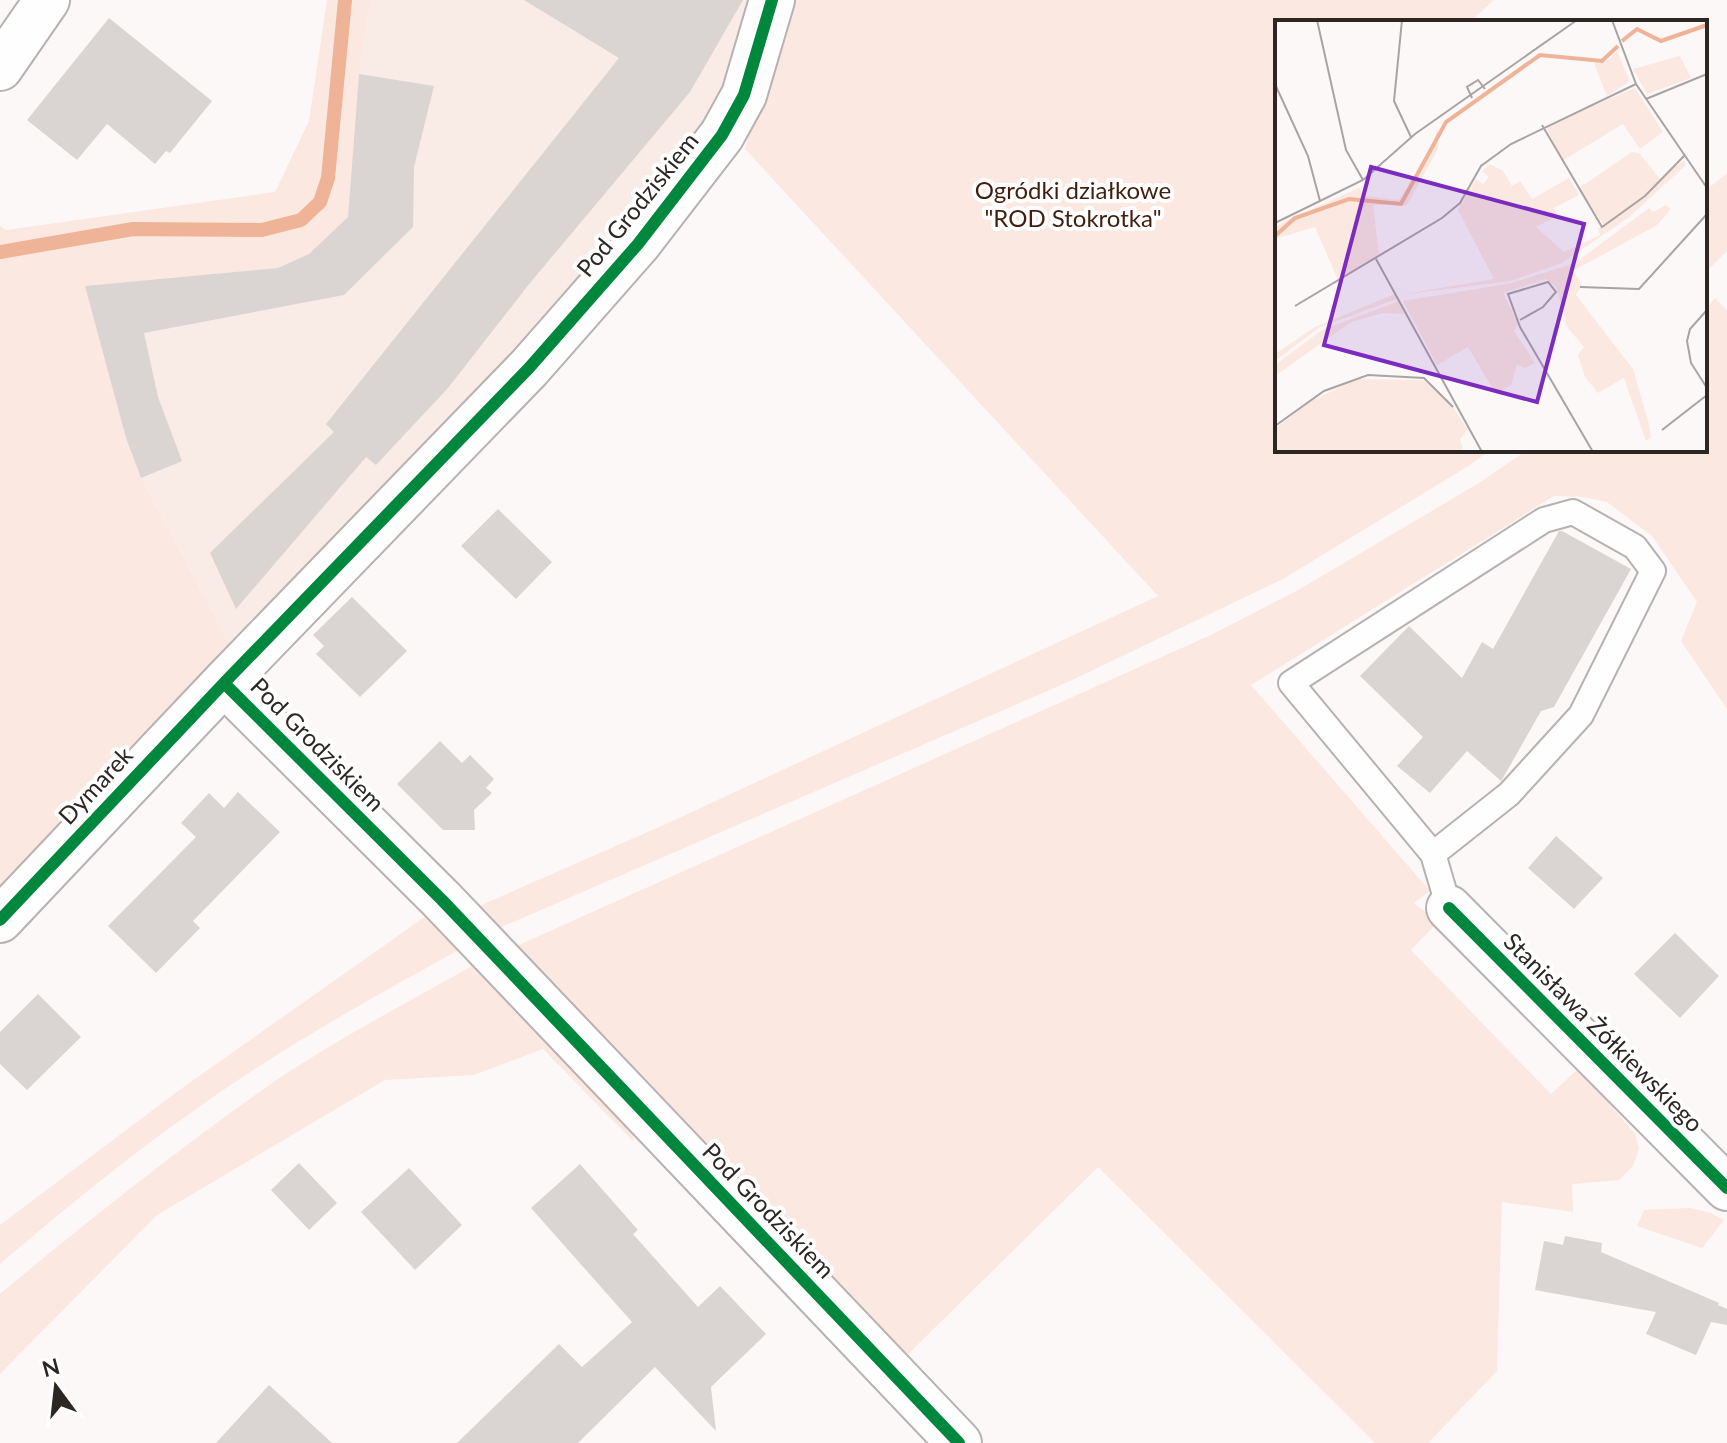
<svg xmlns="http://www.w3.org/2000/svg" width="1727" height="1443" font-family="Lato,sans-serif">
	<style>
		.built { fill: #f9ebe6 }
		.green { fill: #fbe8e0 }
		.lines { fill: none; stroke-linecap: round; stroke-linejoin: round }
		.stream { stroke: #efb397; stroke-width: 14 }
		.building { fill: #dad5d3 }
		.lane-casing { stroke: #b7b2b1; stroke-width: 28 }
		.street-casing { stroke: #b7b2b1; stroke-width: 48 }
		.secondary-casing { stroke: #b7b2b1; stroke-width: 48 }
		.lane { stroke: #fffefe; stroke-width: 24 }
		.street { stroke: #fffefe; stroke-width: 44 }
		.secondary { stroke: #fffefe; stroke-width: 44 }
		.cycleway-casing { stroke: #fff; stroke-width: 17 }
		.cycleway { stroke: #00873e; stroke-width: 12 }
		.labels { text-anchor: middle; stroke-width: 8; stroke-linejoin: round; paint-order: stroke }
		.park-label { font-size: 24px; fill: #401f0e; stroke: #fff }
		.street-label { font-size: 24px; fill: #2d2724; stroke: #fff }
		.inset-river { fill: none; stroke: #efb397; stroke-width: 4 }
		.inset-road { fill: none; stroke: #a9a4a3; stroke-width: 2 }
		.view { fill: #7b2cbf; fill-opacity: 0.15; stroke: #7b2cbf; stroke-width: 4 }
		.inset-edge { fill: none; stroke: #2d2724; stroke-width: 4 }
	</style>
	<rect width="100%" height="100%" fill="#fcf8f7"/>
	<!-- built -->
	<path class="built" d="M371,0H759L715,107L621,235L518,351L235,654L141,478L126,438L85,286L278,268L359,74Z"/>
	<!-- green -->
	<path class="green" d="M327,0H371L359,74L348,217L309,254L278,268L86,286L126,438L141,478L235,654L0,900V226L6,230L275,192L309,121Z
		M783,0H1494L1470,22H1277V450H1490L1470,465L1283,579L1068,682L490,932L470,910L666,824L1158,596L745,149Z
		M1727,173V251L1705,273V191Z
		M1715,298L1727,310V709L1681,641L1697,602L1652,536L1607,502L1583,497L1554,496L1251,685L1430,891L1414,903L1438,922L1411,950L1551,1094L1579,1068L1635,1134L1639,1149L1633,1166L1619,1180L1572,1184L1573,1212L1502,1202L1497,1371L1428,1443H1375L1098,1167L897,1365L512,948L1213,634L1300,589L1479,483L1527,450H1705V310Z
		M433,911L464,947C372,998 277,1050 192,1112C125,1159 62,1211 0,1264V1225L178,1091Z
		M481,961L632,1115L633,1141L543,1049L474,1075L385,1080L157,1215L0,1374V1294C86,1222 173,1153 265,1088C331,1042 410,1001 481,961Z
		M1690,1208L1711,1213L1724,1220L1702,1248L1637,1226L1644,1210Z"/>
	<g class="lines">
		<!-- stream -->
		<path class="stream" d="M0,252L133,229L262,230L301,220L320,202L328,178L345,0"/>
	</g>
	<!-- building -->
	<path class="building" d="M524,0H743L690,92L530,283L448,388L376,465L366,457L236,609L210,553L334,432L326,424L619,58Z
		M109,18L212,101L170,153L166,151L155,164L107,124L77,160L27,120Z
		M359,74L434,86L414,167L413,227L344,295L144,333L158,397L182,461L141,478L126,438L85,286L278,268L309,254L348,217Z
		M498,509L552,562L516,599L461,546Z
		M1559,531H1562L1631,569L1554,707L1541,711L1503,778L1501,781L1467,751L1430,793L1397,766L1423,737L1360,676L1409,626L1462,678L1482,642L1493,649Z
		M352,597L407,651L360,697L316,654L324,646L313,635Z
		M440,741L462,763L470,755L494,779L486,788L492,793L474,810L475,830H443L397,784Z
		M238,792L280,832L193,921L200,928L156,973L108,926L196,837L181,823L209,793L224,808Z
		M1556,836L1603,878L1574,909L1528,868Z
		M1675,933L1719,976L1680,1018L1634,974Z
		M38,994L81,1037L27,1090L0,1064V1032Z
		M299,1163L337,1203L309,1230L271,1190Z
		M580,1164L638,1230L633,1234L698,1307L720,1286L766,1334L711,1387L716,1431L655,1367L578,1443H457L559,1344L582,1367L632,1322L531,1208Z
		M409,1168L462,1225L415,1270L361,1212Z
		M1565,1236L1602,1243L1601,1252L1719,1303L1718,1305L1727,1309V1325L1711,1322L1696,1355L1646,1334L1656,1312L1535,1290L1544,1241L1563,1245Z
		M269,1385L332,1443H216Z"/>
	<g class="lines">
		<!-- lane casing -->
		<g class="lane-casing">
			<path id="lane" d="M1433,854L1509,794L1581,715L1653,571L1635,547L1573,512L1544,520L1291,683L1433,854L1449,908"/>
		</g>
		<!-- street casing -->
		<g class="street-casing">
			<path id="street" d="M224,683L442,900L959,1443
				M1449,908L1727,1188
				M0,920L224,683L529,368L638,244L722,135L744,95L772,0"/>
		</g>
		<!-- secondary casing -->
		<g class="secondary-casing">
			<path id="secondary" d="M0,68L47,0"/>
		</g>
		<!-- lane -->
		<use href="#lane" class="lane"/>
		<!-- street -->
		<use href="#street" class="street"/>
		<!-- secondary -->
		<use href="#secondary" class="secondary"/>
		<!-- cycleway casing -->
		<g class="cycleway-casing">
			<path id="cycleway" d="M224,683L442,900L959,1443
				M1449,908L1727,1188
				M0,920L224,683L529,368L638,244L722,135L744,95L772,0"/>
		</g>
		<!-- cycleway -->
		<use href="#cycleway" class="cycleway"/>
	</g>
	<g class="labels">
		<!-- park labels -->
		<g class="park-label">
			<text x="1073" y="199">Ogródki działkowe<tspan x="1073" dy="28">"ROD Stokrotka"</tspan></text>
		</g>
		<!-- street labels -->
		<g class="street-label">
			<text transform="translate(638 205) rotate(-51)" y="8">Pod Grodziskiem</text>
			<text transform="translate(317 745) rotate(45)" y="8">Pod Grodziskiem</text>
			<text transform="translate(96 786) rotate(-47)" y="8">Dymarek</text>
			<text transform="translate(1603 1033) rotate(45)" y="8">Stanisława Żółkiewskiego</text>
			<text transform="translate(768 1211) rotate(46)" y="8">Pod Grodziskiem</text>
		</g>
	</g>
	<!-- overview -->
	<g transform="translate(1275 20)">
		<rect width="432" height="432" fill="#fcf8f7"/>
		<path d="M342,31L355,61L332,76L319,43L334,40ZM405,36L416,58L372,74L358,49ZM360,68L388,112L365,129L348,104L287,141L271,106ZM163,107V129L132,185H98L104,235L63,260L40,207L0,219V208L8,202L84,168L90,176L124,180L156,130ZM357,132L364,133L386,160L329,205L303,169ZM409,140L411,145L353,198L287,243L235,261L124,275L219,259L183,190L201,159L208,164L214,157L207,151L215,144L228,151L237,166L245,161L257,179L294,158L304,175L279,188L282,196L261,207L289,232L325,215L323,209ZM391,185L396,189L382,205L298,251L307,265L301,275L358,349L374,404L376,417L371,421L349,358L323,373L310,357L303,335L309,327L292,307L282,268L271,259L228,273L243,304L239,311L260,343L250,348L242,345L236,365L221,374L193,327L162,345L128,281L237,263L300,243L374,188L378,192ZM120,274L122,279L45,307L0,341V334L40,307ZM124,281L129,294L108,293L76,302L0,356V345L47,310ZM81,359L149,360L173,380L193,410L185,419L189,432H0V409L33,383Z" fill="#fbe8e0"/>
		<path class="inset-river" d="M347,21L362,9L386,21L432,5M0,216L20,198L74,179L126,184L171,102L265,35L327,41L343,26"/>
		<path class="inset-road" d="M42,0L71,130L88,160M127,0L119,81L136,117M337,0L361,64L432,168M0,64L33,136L45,181M197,78L192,67L203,60L210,69M371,79L432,54M267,105L327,207L370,176L410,135M0,203L88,160L140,114L302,0M101,239L207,432M305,267L364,269L432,194M20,286L167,198L185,183L206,146L236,124L361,64M432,290L415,309L412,321L416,343L432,368M245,300L268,287L281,272L273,262L233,274L245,307L318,432M0,406L49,371L93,355L149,358L178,387M387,410L432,375"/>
		<path class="view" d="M96,147L309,204L262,382L49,325Z"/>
		<rect width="432" height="432" class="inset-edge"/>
	</g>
	<!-- north arrow -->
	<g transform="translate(56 1387) rotate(345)" stroke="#ffffff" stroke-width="6" paint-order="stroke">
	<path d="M0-6L14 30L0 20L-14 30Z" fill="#2d2724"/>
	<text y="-12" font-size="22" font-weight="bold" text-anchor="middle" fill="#2d2724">N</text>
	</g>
</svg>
